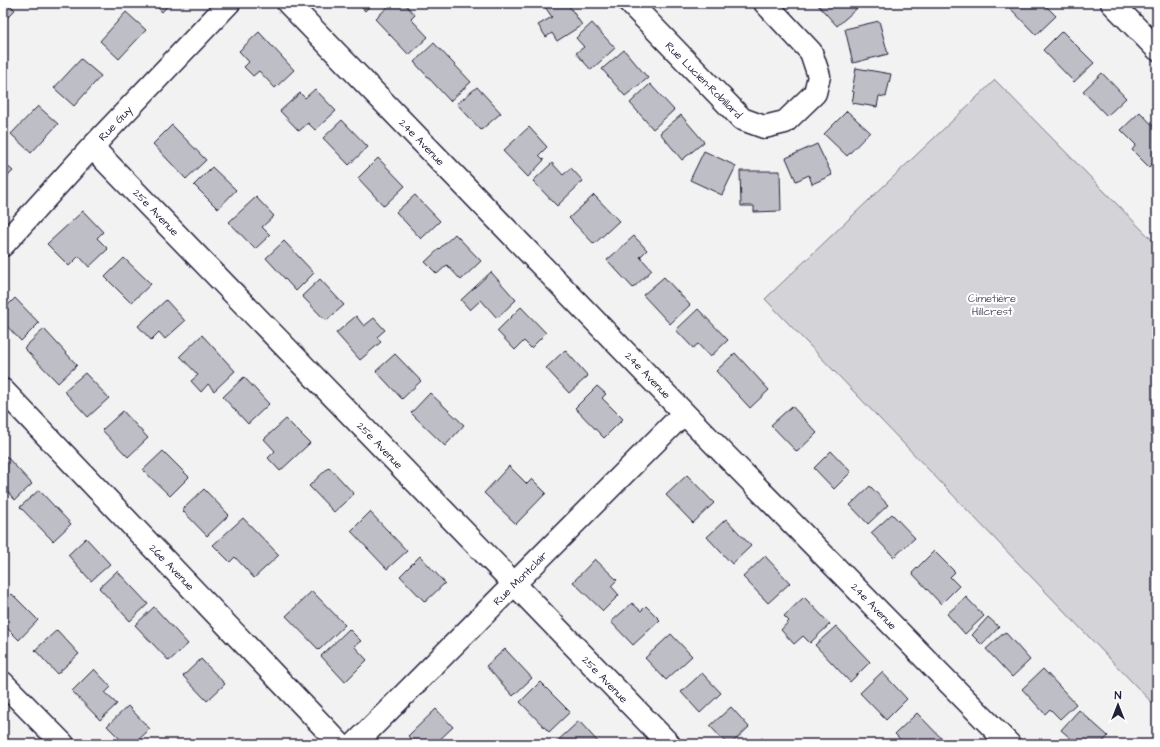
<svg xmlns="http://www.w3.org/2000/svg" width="1160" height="747" font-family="'Architects Daughter',sans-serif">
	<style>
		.green { fill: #d3d3d8; stroke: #7a7a8a }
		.building { fill: #bebec6; stroke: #22223b }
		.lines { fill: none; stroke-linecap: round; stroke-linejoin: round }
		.minor-casing { stroke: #22223b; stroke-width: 25 }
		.minor { stroke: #fff; stroke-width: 22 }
		.labels { text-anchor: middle; stroke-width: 4; stroke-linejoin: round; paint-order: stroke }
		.street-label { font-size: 11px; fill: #22223b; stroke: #fff }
		.park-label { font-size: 11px; fill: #57576a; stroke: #fff }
	</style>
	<rect width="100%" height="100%" fill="#f2f2f3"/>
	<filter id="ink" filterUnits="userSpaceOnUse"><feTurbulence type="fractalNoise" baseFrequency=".025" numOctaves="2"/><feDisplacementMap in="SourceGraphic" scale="8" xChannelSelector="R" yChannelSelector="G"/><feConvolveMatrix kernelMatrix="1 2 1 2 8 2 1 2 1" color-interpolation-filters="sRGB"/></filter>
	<g filter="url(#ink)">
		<!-- green -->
		<path class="green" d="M995,80L1157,245V708L765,299Z"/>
		<!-- building -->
		<path class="building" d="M3,3H8L15,10L3,22Z
			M153,3H170L162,12Z
			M357,3H373L365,11Z
			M392,3H404L415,15L411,19L428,37L409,55L375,19Z
			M552,3H567L582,25L557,41L552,33L546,37L538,25L552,17L545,7Z
			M816,3H863L837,26Z
			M1015,3H1043L1056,16L1036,35L1010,8Z
			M126,12L146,30L119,59L100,41Z
			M879,21L888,54L853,63L845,29Z
			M592,23L615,48L591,70L576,53L584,47L576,38Z
			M1062,31L1094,63L1074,82L1043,50Z
			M259,32L294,70L275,88L259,71L253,76L244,67L249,62L239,51Z
			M434,43L471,82L450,101L414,62Z
			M624,50L648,78L625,96L602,69Z
			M81,59L101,76L74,106L54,88Z
			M856,68L891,74L886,97L879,96L877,107L852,103L854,92L852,91Z
			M1102,73L1126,98L1107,116L1083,91Z
			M650,84L674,110L653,129L630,103Z
			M477,87L501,113L481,130L457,104Z
			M315,89L336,111L315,130L308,123L299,131L280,111L300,93L305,98Z
			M38,106L58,124L31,153L11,134Z
			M847,111L870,132L847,156L824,134Z
			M1140,112L1157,130V160L1149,167L1132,150L1136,145L1121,130Z
			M681,115L704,142L682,160L660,133Z
			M342,120L368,147L349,165L323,138Z
			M172,125L206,160L186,179L153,144Z
			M529,127L547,147L539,155L544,160L528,177L503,151Z
			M817,144L832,175L812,184L809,175L796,181L786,158Z
			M704,151L736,166L722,195L690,180Z
			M378,158L405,186L384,206L358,178Z
			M3,162L13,171L3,181Z
			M552,163L563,175L571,168L583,181L557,206L533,181Z
			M212,167L236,190L218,209L194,185Z
			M740,171H780L781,211L754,212V206H741Z
			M415,195L440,221L421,239L396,212Z
			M594,195L619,221L594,244L569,218Z
			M256,197L274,216L262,227L270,235L255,249L229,222Z
			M83,211L103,232L97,238L108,249L89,267L79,256L69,266L47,244Z
			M455,234L481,261L461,280L447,265L437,274L425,262Z
			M634,236L647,250L640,257L652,270L633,288L607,260Z
			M284,241L314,273L296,291L266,258Z
			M124,258L151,284L131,303L105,277Z
			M491,272L516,300L497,318L481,300L470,310L461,300Z
			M664,277L690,305L670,324L643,295Z
			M320,279L344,305L326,321L302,296Z
			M15,298L39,323L21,341L3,322V310Z
			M166,300L185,321L165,339L159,332L151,340L138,326Z
			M521,307L546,333L531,348L524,341L515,350L497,331Z
			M698,309L728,340L710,357L698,344L693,348L676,330Z
			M356,316L364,326L374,318L385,330L377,337L381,342L360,360L336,333Z
			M44,329L77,365L58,383L24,348Z
			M202,335L235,371L214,391L208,384L201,392L191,381L198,375L180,356Z
			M565,350L588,376L569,393L546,368Z
			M735,353L769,390L750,408L716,371Z
			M395,354L421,381L402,399L376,371Z
			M85,373L109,398L88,417L64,391Z
			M244,377L269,404L248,424L223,397Z
			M597,386L606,394L602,398L623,419L604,438L575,408Z
			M430,393L464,425L445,446L411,413Z
			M792,406L817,433L797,452L771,425Z
			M123,411L148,438L128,457L102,430Z
			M286,419L310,443L280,471L268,458L275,451L264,439Z
			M163,451L189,477L170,496L143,470Z
			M831,451L851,472L834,489L814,468Z
			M6,456L32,484L15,500L3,487V459Z
			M509,466L527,484L532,479L546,493L516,524L484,493Z
			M329,467L354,494L334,512L309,486Z
			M687,475L714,503L693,523L666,495Z
			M870,486L888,505L868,524L850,505Z
			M204,489L229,515L207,536L182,510Z
			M39,490L71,524L53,541L20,507Z
			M370,512L407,551L387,569L351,531Z
			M892,514L915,538L894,557L871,533Z
			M243,518L279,555L254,578L235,557L230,562L213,545Z
			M726,519L751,546L732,564L707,537Z
			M86,538L110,564L91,581L68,555Z
			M934,551L955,572L950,577L959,586L941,604L912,573Z
			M420,556L445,583L425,602L400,576Z
			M765,556L790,583L768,603L743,577Z
			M595,559L617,580L611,586L619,595L603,611L573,582Z
			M117,571L148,604L130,621L99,588Z
			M312,591L345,625L319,650L286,616Z
			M12,594L38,620L19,640L3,624V603Z
			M804,597L830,624L810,643L803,636L794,644L781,630L789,621L784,616Z
			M966,597L984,616L965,634L947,614Z
			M632,603L641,611L646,606L660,620L633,645L611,622Z
			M154,607L188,644L169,661L135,625Z
			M988,617L999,627L982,645L972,635Z
			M836,626L870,662L850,682L815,645Z
			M349,629L361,641L354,646L367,660L345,682L321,656Z
			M57,630L79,654L57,674L35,650Z
			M1005,632L1030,660L1012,677L986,649Z
			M671,634L692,656L666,680L645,658Z
			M505,649L532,678L513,696L486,666Z
			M201,659L225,684L207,701L183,676Z
			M94,669L111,687L105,693L117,704L100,720L72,691Z
			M1043,669L1076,704L1060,719L1050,709L1045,714L1022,689Z
			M882,672L907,699L886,720L860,693Z
			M702,673L721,693L700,713L681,692Z
			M540,682L570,712L549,732L520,702Z
			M128,706L150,729L134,744H125L107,726Z
			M731,707L749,727L731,744H727L710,726Z
			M436,709L453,727L435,744H416L408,736Z
			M1079,710L1108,736L1101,744H1077L1061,730Z
			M917,713L944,741L941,744H905L895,734Z
			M579,721L599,743L597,744H554Z
			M762,738L768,744H755Z
			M775,740L779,744H771Z"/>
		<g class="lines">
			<!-- minor casing -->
			<g class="minor-casing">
				<path id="minor" d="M288,3L684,413L1009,744
					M630,3L742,119L764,127L785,122L815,93L819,76L811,52L765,3
					M1112,3L1157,49
					M92,147L669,744
					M3,245L92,147L229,3
					M3,390L340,744
					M3,683L63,744
					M355,744L684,413"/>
			</g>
			<!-- minor -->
			<use href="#minor" class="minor"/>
		</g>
	</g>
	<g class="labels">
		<!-- street labels -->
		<g class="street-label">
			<text transform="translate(704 80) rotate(45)" y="4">Rue Lucien-Robillard</text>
			<text transform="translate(115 123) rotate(-47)" y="4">Rue Guy</text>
			<text transform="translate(422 142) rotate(46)" y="4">24e Avenue</text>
			<text transform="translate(156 212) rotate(46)" y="4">25e Avenue</text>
			<text transform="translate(648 375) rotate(46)" y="4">24e Avenue</text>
			<text transform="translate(380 445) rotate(46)" y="4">25e Avenue</text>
			<text transform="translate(172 567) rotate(46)" y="4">26e Avenue</text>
			<text transform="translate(520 578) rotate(-45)" y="4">Rue Montclair</text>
			<text transform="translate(874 606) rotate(46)" y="4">24e Avenue</text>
			<text transform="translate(605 679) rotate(46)" y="4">25e Avenue</text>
		</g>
		<!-- park labels -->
		<g class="park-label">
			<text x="992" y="302">Cimetière<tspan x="992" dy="13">Hillcrest</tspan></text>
		</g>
	</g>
	<!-- margin -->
	<rect width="1160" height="747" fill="none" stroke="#fff" stroke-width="16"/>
	<rect x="8" y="8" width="1144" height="731" fill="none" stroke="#22223b" stroke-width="1.5" filter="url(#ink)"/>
	<!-- north arrow -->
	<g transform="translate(1118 705)" stroke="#ffffff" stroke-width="3" paint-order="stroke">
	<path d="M0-3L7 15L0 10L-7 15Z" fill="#22223b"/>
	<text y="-6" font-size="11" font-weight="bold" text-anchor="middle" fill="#22223b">N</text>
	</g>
</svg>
